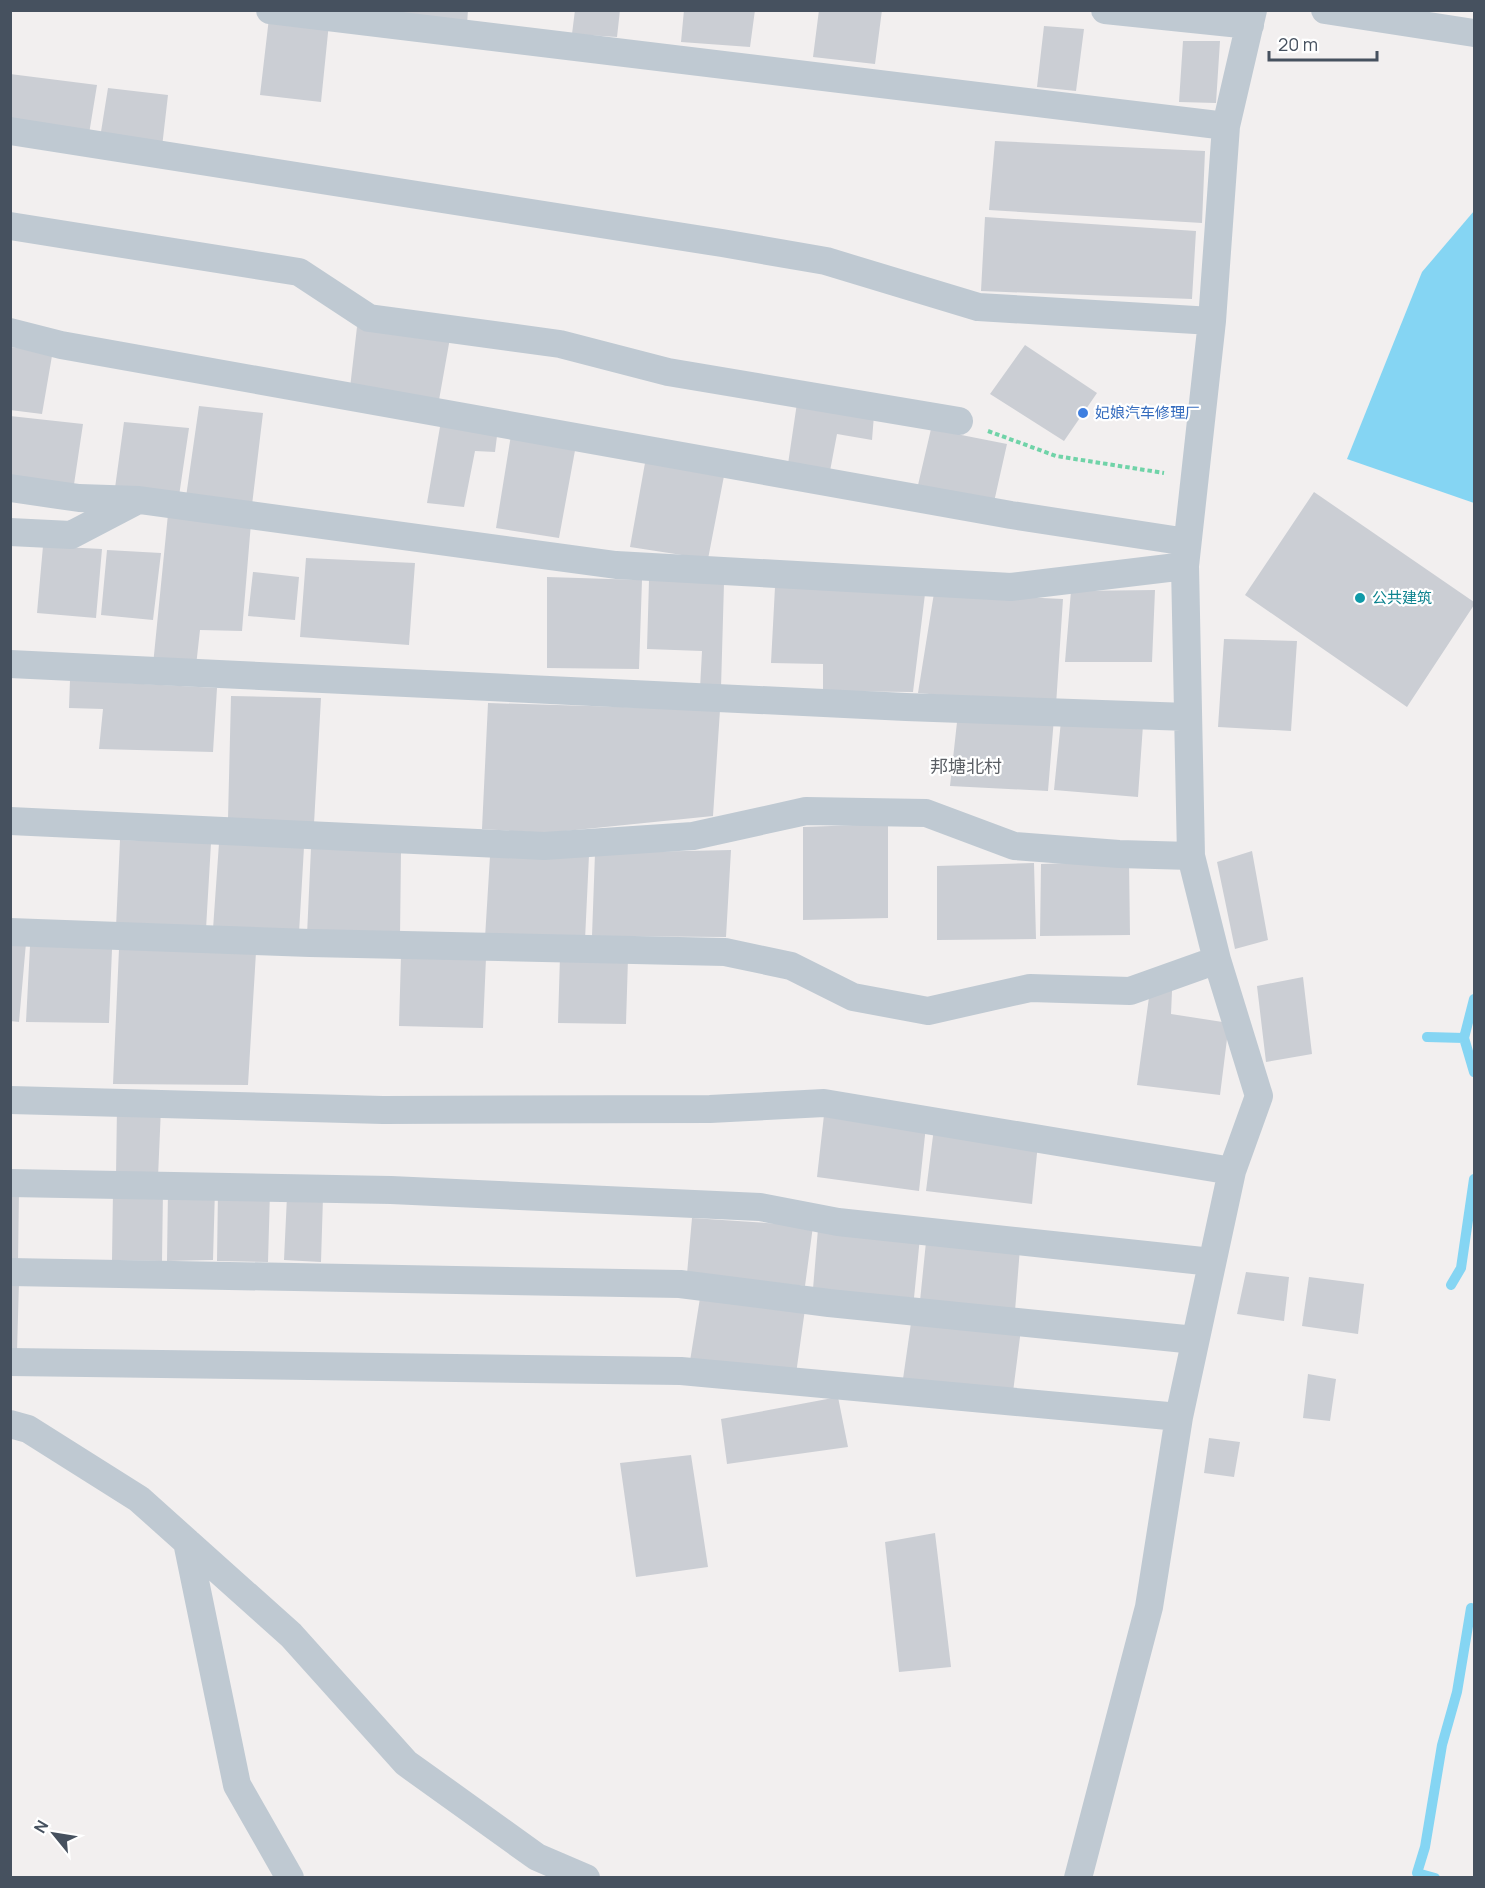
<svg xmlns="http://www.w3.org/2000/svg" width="1485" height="1888" font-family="Manrope,'Noto Sans SC',sans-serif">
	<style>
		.water { fill: #85d5f3 }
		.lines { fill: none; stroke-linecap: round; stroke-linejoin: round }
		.stream { stroke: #85d5f3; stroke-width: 10 }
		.building { fill: #cbced4 }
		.path { stroke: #70d3a8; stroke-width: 4; stroke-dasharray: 4.5 3; stroke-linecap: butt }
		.minor { stroke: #bfc9d2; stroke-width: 28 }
		.shop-dot { fill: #3f7fe0; stroke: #fff; stroke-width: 2 }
		.culture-dot { fill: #0f9aa8; stroke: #fff; stroke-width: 2 }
		.labels { text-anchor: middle; stroke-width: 4.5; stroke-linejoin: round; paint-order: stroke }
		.shop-label { font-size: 15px; fill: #366cbe; stroke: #fff; text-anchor: start }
		.culture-label { font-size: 15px; fill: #0d838f; stroke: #fff; text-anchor: start }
		.quarter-label { font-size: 18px; fill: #5b5f65; stroke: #fff }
	</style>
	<rect width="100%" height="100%" fill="#f2efef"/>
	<!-- water -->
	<path class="water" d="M1474,211V503L1347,459L1422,272Z"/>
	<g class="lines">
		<!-- stream -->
		<path class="stream" d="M1474,999L1464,1038L1474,1072
			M1427,1037L1464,1038
			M1451,1285L1461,1268L1474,1179
			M1435,1878L1417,1873L1425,1847L1442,1745L1457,1692L1471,1608"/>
	</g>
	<!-- building -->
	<path class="building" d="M366,10H468L467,24Z
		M575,10H620L617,37L572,34Z
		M684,10H755L750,47L681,42Z
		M819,10H882L875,64L813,57Z
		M269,18L329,23L321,102L260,95Z
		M1044,26L1084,29L1076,91L1037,87Z
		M1183,41H1220L1216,103L1179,102Z
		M10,74L97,85L89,134L10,121Z
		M108,88L168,95L162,147L100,138Z
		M995,141L1205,151L1202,223L989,210Z
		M985,217L1196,231L1192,299L981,291Z
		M357,327L450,338L439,400L350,388Z
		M1025,345L1097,393L1064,441L990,394Z
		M10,347L53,350L42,414L10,410Z
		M797,403L874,415L872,440L837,434L830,471L788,464Z
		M199,406L263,413L252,505L186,497Z
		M10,416L83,424L73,491L10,480Z
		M441,421L498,428L495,452L475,451L464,507L427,503Z
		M124,422L189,428L179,496L115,488Z
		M931,429L1007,444L994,502L918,485Z
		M511,435L576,445L559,538L496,528Z
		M645,463L724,476L708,559L630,547Z
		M1314,492L1474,602V605L1407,707L1245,595Z
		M168,514L251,523L242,631L200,630L196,666L153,665Z
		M43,546L102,549L96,618L37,613Z
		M107,550L161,553L153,620L101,615Z
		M306,558L415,563L409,645L300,637Z
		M253,572L299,577L295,620L248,616Z
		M547,577L642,580L639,669L547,668Z
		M649,580L724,583L721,688L700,689L702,651L647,649Z
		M775,587L925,594L913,692L823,691V664L771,663Z
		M1155,590L1152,662H1065L1071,591Z
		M934,593L1063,599L1056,705L918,693Z
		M1224,639L1297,641L1291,731L1218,727Z
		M70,680L217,688L213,752L99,749L103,709L69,708Z
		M231,696L321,698L314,824L228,819Z
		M488,703L720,710L713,816L546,833L482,829Z
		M958,713L1054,718L1048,791L950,786Z
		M1061,721L1143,725L1138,797L1054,790Z
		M888,824V918L803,920V827Z
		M120,840L211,843L206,929L116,927Z
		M219,843L304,847L299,933L213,929Z
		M311,848L401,851L400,937L307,935Z
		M731,850L726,937L592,936L595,853Z
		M1252,851L1268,940L1235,949L1217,862Z
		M589,855L585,940L485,938L490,856Z
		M1129,861L1130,935L1040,936L1041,864Z
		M1034,863L1036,939L937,940V866Z
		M10,943H26L19,1022L10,1021Z
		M30,946L112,949L109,1023L26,1022Z
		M119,949L256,952L248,1085L113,1084Z
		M401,956L486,958L483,1028L399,1026Z
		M560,956L628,958L626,1024L558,1023Z
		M1303,977L1312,1054L1266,1062L1257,986Z
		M1150,990L1172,991L1171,1014L1229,1023L1220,1095L1137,1085Z
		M117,1106L161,1108L158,1177L116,1176Z
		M824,1115L926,1126L919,1191L817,1177Z
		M934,1128L1038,1143L1032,1204L926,1191Z
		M215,1189L213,1260L167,1261L168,1190Z
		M10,1190H19L18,1263H10Z
		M113,1190H163L162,1261L112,1260Z
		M218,1190L270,1191L268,1262L217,1261Z
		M287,1196L323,1197L321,1262L284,1260Z
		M692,1218L813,1226L805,1286L687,1274Z
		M818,1229L920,1237L914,1298L813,1289Z
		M926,1242L1020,1248L1015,1311L920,1301Z
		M1246,1272L1289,1277L1284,1321L1237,1314Z
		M1309,1277L1364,1284L1358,1334L1302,1326Z
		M10,1280L19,1281L17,1352H10Z
		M700,1298L805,1309L796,1374L690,1361Z
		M911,1323L1021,1329L1013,1392L903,1379Z
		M1308,1374L1336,1379L1330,1421L1303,1418Z
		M838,1397L848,1447L727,1464L721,1419Z
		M1209,1438L1240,1442L1234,1477L1204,1473Z
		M691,1455L708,1567L636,1577L620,1463Z
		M935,1533L951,1667L899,1672L885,1542Z"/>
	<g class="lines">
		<!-- path -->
		<path class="path" d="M988,431L1056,456L1164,473"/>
		<!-- minor -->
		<path class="minor" d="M270,10L1226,126
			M1105,10L1250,25
			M1325,10L1474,33
			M10,131L722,243L826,261L978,307L1212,321
			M10,226L299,272L369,318L560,344L668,372L959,421
			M10,332L61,345L1011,515L1187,542
			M10,488L79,498L139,500L616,565L1011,587L1185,566
			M10,532L71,535L138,500
			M10,664L906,707L1188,717
			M10,821L544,846L693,836L806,811L926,813L1014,846L1119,854L1191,856
			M10,932L310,943L725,952L791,966L853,997L928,1011L1030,988L1130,991L1217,960
			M10,1100L383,1110L710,1109L824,1103L1232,1171
			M10,1183L391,1190L760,1207L838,1222L1212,1262
			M10,1272L680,1284L829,1303L1195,1340
			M10,1362L681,1371L1179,1417L1232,1171L1259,1096L1217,960L1191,856L1185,566L1212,321L1226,126L1253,10
			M10,1424L28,1429L139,1499L291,1635L406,1763L537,1857L586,1878
			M187,1542L237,1785L290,1878
			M1078,1878L1149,1607L1179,1417"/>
	</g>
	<!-- markers -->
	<circle class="shop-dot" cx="1083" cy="413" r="6"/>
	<circle class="culture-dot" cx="1360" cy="598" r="6"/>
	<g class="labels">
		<!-- shop labels -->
		<g class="shop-label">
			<text x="1095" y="418">妃娘汽车修理厂</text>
		</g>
		<!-- culture labels -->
		<g class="culture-label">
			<text x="1372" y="603">公共建筑</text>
		</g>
		<!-- quarter labels -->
		<g class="quarter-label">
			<text x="966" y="773">邦塘北村</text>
		</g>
	</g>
	<!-- border -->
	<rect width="1485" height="1888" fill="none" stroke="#46515f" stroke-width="24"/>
	<!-- north arrow -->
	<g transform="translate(54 1834) rotate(300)" stroke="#ffffff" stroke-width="4.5" paint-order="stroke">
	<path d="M0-4.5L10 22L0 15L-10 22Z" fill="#46515f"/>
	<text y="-9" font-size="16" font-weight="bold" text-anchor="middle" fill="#46515f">N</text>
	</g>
	<!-- scale -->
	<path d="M1269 51v9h108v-9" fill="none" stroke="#46515f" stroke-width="3"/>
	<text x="1278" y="51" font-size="18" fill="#46515f" stroke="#ffffff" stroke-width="4.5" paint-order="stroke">20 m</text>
</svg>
